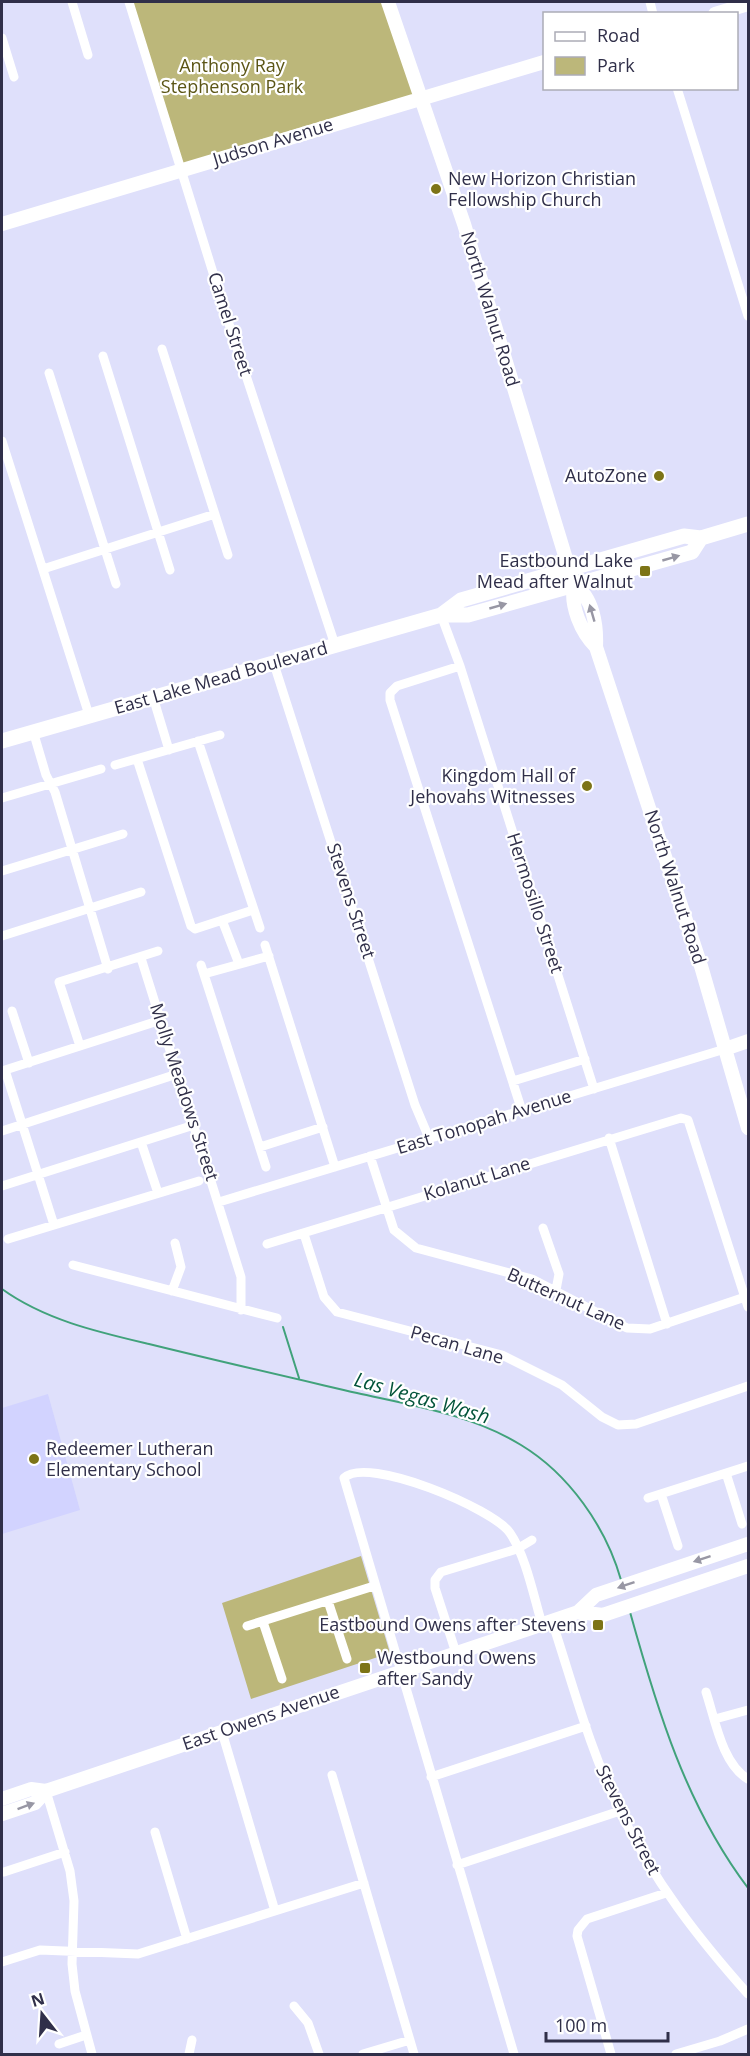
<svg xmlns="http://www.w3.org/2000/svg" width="750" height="2056" font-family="'Open Sans',sans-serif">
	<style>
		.built { fill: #d2d3ff }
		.green { fill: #bcb77a }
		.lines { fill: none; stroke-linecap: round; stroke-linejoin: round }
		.stream { stroke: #41a27b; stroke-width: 2 }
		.street { stroke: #fff; stroke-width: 9 }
		.secondary { stroke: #fff; stroke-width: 14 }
		.primary { stroke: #fff; stroke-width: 15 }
		.oneway { fill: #9897a4 }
		.poi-dot { fill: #7d7417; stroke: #fff; stroke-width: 2 }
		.labels { text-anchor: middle; stroke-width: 4.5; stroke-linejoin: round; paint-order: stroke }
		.park-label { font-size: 18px; fill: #5b5515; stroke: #fff }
		.street-label { font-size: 18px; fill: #302f49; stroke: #fff }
		.poi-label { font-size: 18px; fill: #302f49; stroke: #fff; text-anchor: end }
		.water-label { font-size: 20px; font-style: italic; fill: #03543a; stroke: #fff }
	</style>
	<rect width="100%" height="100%" fill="#dfe0fb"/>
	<!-- built -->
	<path class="built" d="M48,1394L80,1510L2,1534V1408Z"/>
	<!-- green -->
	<path class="green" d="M129,2H388L419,98L181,171Z
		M361,1556L390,1653L251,1699L222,1603Z"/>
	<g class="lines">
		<!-- stream -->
		<path class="stream" d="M2,1289C45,1320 98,1332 149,1344C218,1361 288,1377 357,1393C411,1405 473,1415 521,1445C569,1474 606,1527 621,1580
			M283,1327L299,1378
			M630,1612C657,1709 686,1806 748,1888"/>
		<!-- street -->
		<path class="street" d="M72,2L88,55
			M129,2L228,321L335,645
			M650,2L653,14
			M2,38L14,77
			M677,88L748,316
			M162,349L228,555
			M103,356L170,570
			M49,373L116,584
			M2,441L89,715
			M43,569L215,514
			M441,615L460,666L594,1089
			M274,664L415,1105L429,1138
			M460,666L397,686L390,693V700L522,1111
			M153,697L169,750
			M33,731L46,775L55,792L108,969
			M198,741L260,928
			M137,759L191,926L195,929L253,910
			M115,765L220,735
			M2,798L101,769
			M2,871L123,834
			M222,920L239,964
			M2,936L141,892
			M265,945L335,1167
			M141,958L241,1277V1310
			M201,965L266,1167
			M204,974L269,956
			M12,1011L29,1063
			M80,1046L59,982L158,951
			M5,1070L54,1225
			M2,1071L161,1020
			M513,1081L585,1059
			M2,1131L177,1074
			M609,1138L667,1324
			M141,1142L158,1193
			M260,1147L323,1127
			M370,1156L394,1230L416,1248L532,1279L627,1328L650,1329L748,1296
			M2,1186L194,1125
			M219,1202L725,1049
			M543,1228L559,1274L556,1290
			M304,1234L324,1297L337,1312L502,1355L562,1385L602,1417L618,1425L636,1424L748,1386
			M8,1239L199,1181
			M267,1244L681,1118L688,1120L748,1307
			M73,1265L277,1318
			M172,1291L181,1267L175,1243
			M726,1473L742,1524
			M661,1494L678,1546
			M648,1498L748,1466
			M328,1601L347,1659
			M552,1621C573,1685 590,1751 620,1811C653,1880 698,1938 748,1994
			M263,1622L282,1679
			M247,1626L374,1586
			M456,1653L435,1588V1580L441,1572L517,1549L532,1540
			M706,1692C715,1719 722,1764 748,1779
			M715,1719L748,1710
			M222,1732L275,1911
			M332,1775L414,2054
			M431,1777L586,1726
			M46,1791L70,1871L74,1901L72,1964L75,1991L92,2054
			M155,1832L187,1939
			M457,1865L620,1811
			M4,1872L65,1852
			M2,1962L40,1950L138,1954L364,1883
			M294,2006L308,2023L319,2054
			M59,2044L86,2035
			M189,2054L192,2040
			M363,2054L410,2040
			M514,2054L344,1478C367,1455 494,1509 510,1533C526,1556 534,1598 542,1624
			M611,2054L577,1936L578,1930L587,1919L666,1893
			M676,2054L720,2041L748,2029"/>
		<!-- secondary -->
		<path class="secondary" d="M388,2L464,224L574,585C570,606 581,632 596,647
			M715,14L748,4
			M2,224L544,62
			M574,585C593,597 597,625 596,647L701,966L748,1128
			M725,1049L748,1041
			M578,1612L603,1615L748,1566
			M2,1799L31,1789L46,1791L552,1621L578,1612L596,1595L748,1544
			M2,1814L35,1803L46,1791"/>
		<!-- primary -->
		<path class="primary" d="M441,615L461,600L684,536L701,538L748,524
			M2,741L441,615H468L692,552L701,538"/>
	</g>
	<!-- one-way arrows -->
	<defs><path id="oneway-solid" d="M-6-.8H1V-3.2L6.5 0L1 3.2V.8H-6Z" transform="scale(1.5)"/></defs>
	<g class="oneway">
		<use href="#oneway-solid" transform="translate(671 558) rotate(-16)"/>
		<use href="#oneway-solid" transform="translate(498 606) rotate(-16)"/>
		<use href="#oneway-solid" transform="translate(592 613) rotate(-106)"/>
		<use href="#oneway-solid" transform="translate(702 1559) rotate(162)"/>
		<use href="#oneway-solid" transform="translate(626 1585) rotate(161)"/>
		<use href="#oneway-solid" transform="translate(26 1806) rotate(-20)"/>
	</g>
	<!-- markers -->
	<g class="poi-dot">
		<circle cx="436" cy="189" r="6"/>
		<circle cx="659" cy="476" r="6"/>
		<rect x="639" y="565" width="12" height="12" rx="3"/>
		<circle cx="587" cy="786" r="6"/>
		<circle cx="34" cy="1459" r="6"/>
		<rect x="592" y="1619" width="12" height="12" rx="3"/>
		<rect x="359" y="1662" width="12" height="12" rx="3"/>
	</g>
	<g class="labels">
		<!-- park labels -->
		<g class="park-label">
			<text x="232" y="72">Anthony Ray<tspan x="232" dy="21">Stephenson Park</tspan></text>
		</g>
		<!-- street labels -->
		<g class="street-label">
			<text transform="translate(273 142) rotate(-17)" y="6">Judson Avenue</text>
			<text transform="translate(490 309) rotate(73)" y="6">North Walnut Road</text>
			<text transform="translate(230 324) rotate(72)" y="6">Camel Street</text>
			<text transform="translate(221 678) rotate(-16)" y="6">East Lake Mead Boulevard</text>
			<text transform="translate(675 887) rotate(72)" y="6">North Walnut Road</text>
			<text transform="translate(351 901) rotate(72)" y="6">Stevens Street</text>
			<text transform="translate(535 903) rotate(72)" y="6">Hermosillo Street</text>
			<text transform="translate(184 1092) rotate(72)" y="6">Molly Meadows Street</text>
			<text transform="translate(484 1122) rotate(-17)" y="6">East Tonopah Avenue</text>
			<text transform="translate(477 1179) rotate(-17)" y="6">Kolanut Lane</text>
			<text transform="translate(566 1299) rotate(24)" y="6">Butternut Lane</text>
			<text transform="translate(457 1345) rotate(16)" y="6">Pecan Lane</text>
			<text transform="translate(261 1718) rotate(-19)" y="6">East Owens Avenue</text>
			<text transform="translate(628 1820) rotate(63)" y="6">Stevens Street</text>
		</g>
		<!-- poi labels -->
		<g class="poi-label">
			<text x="448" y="185" text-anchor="start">New Horizon Christian<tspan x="448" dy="21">Fellowship Church</tspan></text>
			<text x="647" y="482">AutoZone</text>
			<text x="633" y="567">Eastbound Lake<tspan x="633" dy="21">Mead after Walnut</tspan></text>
			<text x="575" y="782">Kingdom Hall of<tspan x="575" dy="21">Jehovahs Witnesses</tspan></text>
			<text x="46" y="1455" text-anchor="start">Redeemer Lutheran<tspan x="46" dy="21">Elementary School</tspan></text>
			<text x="586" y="1631">Eastbound Owens after Stevens</text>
			<text x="377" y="1664" text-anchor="start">Westbound Owens<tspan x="377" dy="21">after Sandy</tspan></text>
		</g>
		<!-- water labels -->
		<g class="water-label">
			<text transform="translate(422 1398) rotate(16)" y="7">Las Vegas Wash</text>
		</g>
	</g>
	<!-- border -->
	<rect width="750" height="2056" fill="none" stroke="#302f49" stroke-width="6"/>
	<!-- legend -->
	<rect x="543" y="12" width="195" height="78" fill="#ffffff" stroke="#acacb6" stroke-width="1.5"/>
	<rect x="555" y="32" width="30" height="9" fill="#ffffff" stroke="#acacb6" stroke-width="1.5"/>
	<text x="597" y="42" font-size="18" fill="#302f49">Road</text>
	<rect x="555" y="57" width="30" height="18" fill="#bcb77a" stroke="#acacb6" stroke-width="1.5"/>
	<text x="597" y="72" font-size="18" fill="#302f49">Park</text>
	<!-- north arrow -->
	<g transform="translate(42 2014) rotate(343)" stroke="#ffffff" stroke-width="4.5" paint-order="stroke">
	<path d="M0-4.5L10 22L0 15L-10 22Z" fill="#302f49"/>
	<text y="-9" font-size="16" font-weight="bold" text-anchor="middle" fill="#302f49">N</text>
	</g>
	<!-- scale -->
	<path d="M546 2032v9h122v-9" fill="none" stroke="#302f49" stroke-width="3"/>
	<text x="555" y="2032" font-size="18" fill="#302f49" stroke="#ffffff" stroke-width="4.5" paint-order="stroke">100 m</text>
</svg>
